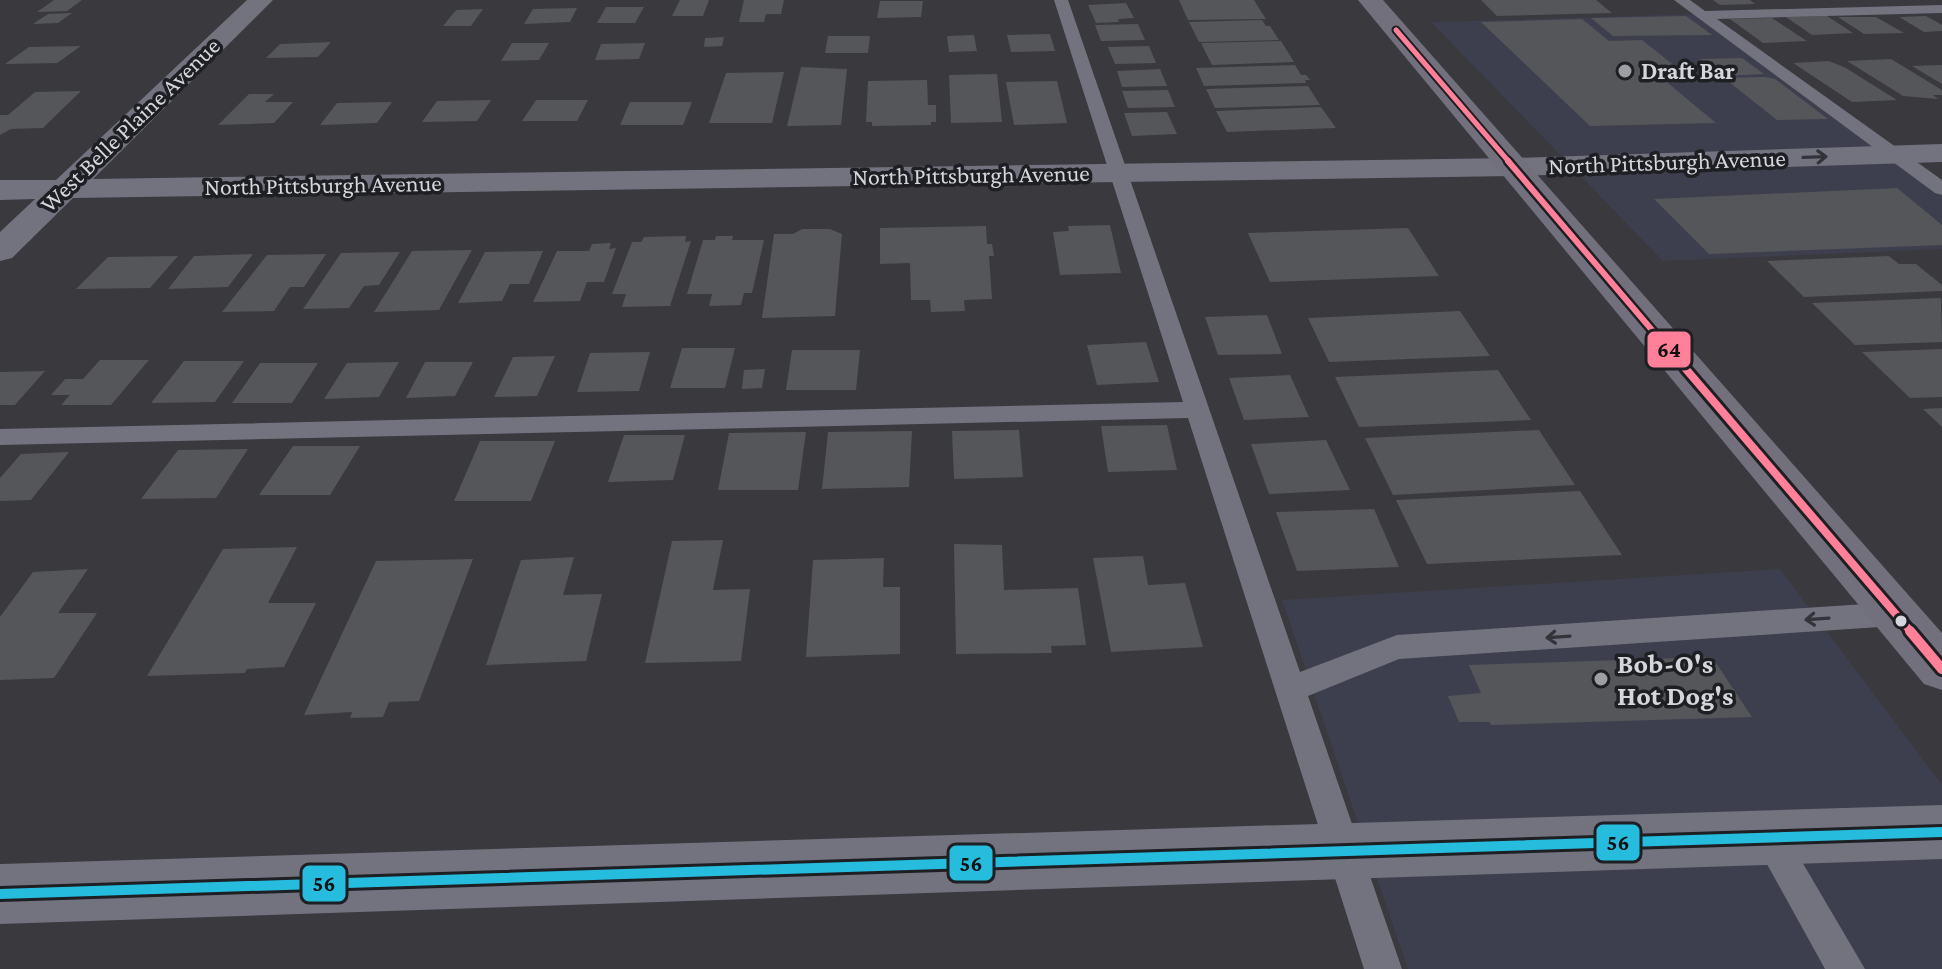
<svg xmlns="http://www.w3.org/2000/svg" width="1942" height="969" font-family="'Crimson Pro',serif">
	<style>
		.built { fill: #3d3f4e }
		.building { fill: #55565a }
		.lines { fill: none; stroke-linecap: round; stroke-linejoin: round }
		.service { fill: #73727f; fill-rule: evenodd }
		.minor { fill: #73727f; fill-rule: evenodd }
		.primary { fill: #72707d; fill-rule: evenodd }
		.bus-1-far3-casing { stroke: #1e1f23; stroke-width: 9 }
		.bus-1-far2-casing { stroke: #1e1f23; stroke-width: 11 }
		.bus-1-far1-casing { stroke: #1e1f23; stroke-width: 14 }
		.bus-1-casing { stroke: #1e1f23; stroke-width: 16 }
		.bus-2-casing { stroke: #1e1f23; stroke-width: 16 }
		.bus-1-far3 { stroke: #ff8098; stroke-width: 5 }
		.bus-1-far2 { stroke: #ff8098; stroke-width: 6 }
		.bus-1-far1 { stroke: #ff8098; stroke-width: 8 }
		.bus-1 { stroke: #ff8098; stroke-width: 10 }
		.bus-2 { stroke: #26bcdd; stroke-width: 10 }
		.oneway { stroke: #33343a }
		.poi-dot { fill: #9e9fa5; stroke: #1e1f23; stroke-width: 3 }
		.bus-dot { fill: #d5d6dc; stroke: #1e1f23; stroke-width: 3 }
		.labels { text-anchor: middle; stroke-width: 7; stroke-linejoin: round; paint-order: stroke }
		.far-poi-label { font-size: 24px; font-weight: bold; fill: #d5d6dc; stroke: #1e1f23; text-anchor: start }
		.far-street-label { font-size: 24px; fill: #d5d6dc; stroke: #1e1f23 }
		.poi-label { font-size: 28px; font-weight: bold; fill: #d5d6dc; stroke: #1e1f23; text-anchor: start }
		.line-badge { stroke: #1e1f23; stroke-width: 3 }
		.pale-badge-label { font-size: 22px; text-anchor: middle; font-weight: bold; fill: #111 }
	</style>
	<rect width="100%" height="100%" fill="#39393e"/>
	<!-- built -->
	<path class="built" d="M1699,14L1942,192V249L1663,261L1431,22Z
		M1780,569L1942,785V969H1408L1282,600Z"/>
	<!-- building -->
	<path class="building" d="M54,0H82L67,11L37,12Z
		M680,0H709L703,16H672Z
		M744,0H784L781,14H766L764,22H739Z
		M1179,0H1254L1266,19L1188,20Z
		M1481,0H1596L1612,13L1497,16Z
		M1713,0H1750L1755,4L1720,5Z
		M880,1H923L921,17L877,18Z
		M1126,3L1134,18L1118,19L1119,22L1096,23L1088,5Z
		M606,7H644L635,23H597Z
		M577,8L570,22L524,24L533,9Z
		M483,9L471,26H443L456,10Z
		M72,13L58,23L33,24L48,14Z
		M1686,16L1712,35L1613,36L1591,18Z
		M1827,16L1853,33L1812,35L1786,17Z
		M1926,16L1942,25V31L1924,32L1899,17Z
		M1838,17H1876L1904,33L1864,34Z
		M1772,18L1807,41L1763,43L1730,19Z
		M1582,19L1609,41L1642,40L1690,78L1663,79L1716,123L1590,126L1481,22Z
		M1262,20L1266,26H1270L1279,40L1199,42L1189,22Z
		M1138,24L1145,40L1101,41L1095,25Z
		M1050,34L1055,51L1011,52L1007,35Z
		M974,35L977,51L949,52L947,36Z
		M828,36H870L868,53H825Z
		M724,37L722,46L704,47L705,38Z
		M1281,41L1294,62L1212,65L1201,43Z
		M331,42L318,57L266,58L280,44Z
		M512,43H549L539,60L501,61Z
		M645,43L639,59L595,60L601,44Z
		M81,46L57,63L5,64L29,47Z
		M1149,46L1156,63L1115,64L1108,47Z
		M1742,58L1764,74L1722,76L1700,59Z
		M1891,59L1942,90V95H1933L1938,99L1903,96L1847,61Z
		M1829,61L1846,68L1897,100L1852,102L1793,63Z
		M1295,65L1301,75H1306L1310,80H1305L1306,83L1204,86L1196,68Z
		M1942,65V84L1912,66Z
		M801,67L847,69L841,125L787,126Z
		M1160,69L1167,86L1122,87L1117,71Z
		M784,72L772,123H709L726,73Z
		M997,74L1002,122L951,123L949,75Z
		M1765,77L1775,79L1828,119L1777,120L1724,78Z
		M927,80L928,105H936V122H931V125L872,126V122H866L868,81Z
		M1057,81L1067,123L1014,125L1006,82Z
		M1308,86L1320,105L1215,108L1206,89Z
		M1168,90L1175,107L1128,108L1122,91Z
		M81,91L43,128L11,129L0,135V115H8L35,92Z
		M249,94H274L265,102H293L274,123L218,125Z
		M491,100L477,121L422,122L437,101Z
		M536,100H588L577,121H522Z
		M392,102L377,123L320,125L337,103Z
		M630,102H692L683,125H620Z
		M1321,107L1336,128L1227,132L1216,111Z
		M1167,112L1177,134L1132,136L1124,113Z
		M1897,188L1942,225V245L1709,254L1654,199Z
		M1110,225L1121,273L1060,275L1053,232L1069,231L1068,226Z
		M986,226L987,244H992L994,256H989L992,299L964,300L965,311L931,312L930,300H911L910,263L880,264V228Z
		M1408,228L1439,276L1270,282L1248,233Z
		M802,229H830L842,234L835,316L762,318L774,234H793Z
		M686,236L685,242L691,241L670,306L622,307L626,294H612L632,242H641L644,237Z
		M716,236H733L732,240H764L752,293H744L741,305L709,306L712,294H687L703,240H715Z
		M611,243L609,249L616,248L604,282H587L580,301L533,302L557,251H589L592,244Z
		M472,250L439,310L374,312L412,251Z
		M543,251L529,284H510L502,301L458,303L485,252Z
		M400,252L379,285L364,286L349,308L303,309L341,253Z
		M253,254L228,287L168,289L194,256Z
		M326,254L304,287H290L274,311L222,312L267,255Z
		M178,256L150,288L76,289L108,257Z
		M1889,256L1899,264H1916L1942,285V291L1804,297L1767,261Z
		M1941,298L1942,342L1855,345L1812,303Z
		M1460,311L1490,356L1329,362L1308,318Z
		M1267,315L1282,354L1218,355L1205,317Z
		M1146,342L1159,382L1097,385L1087,345Z
		M682,348H735L725,388H670Z
		M1942,349V397L1910,398L1862,352Z
		M792,350H860L856,390H786Z
		M650,352L639,391L577,392L590,353Z
		M555,356L537,396L494,397L513,357Z
		M100,360H149L111,405H61L70,395H51L65,379H83Z
		M184,361H244L215,402L151,403Z
		M399,362L379,397L324,399L347,363Z
		M425,362H473L455,396L406,398Z
		M260,363H318L292,403H232Z
		M765,369L762,388L742,389L744,370Z
		M1498,370L1531,420L1359,427L1335,377Z
		M45,371L15,405H0V372Z
		M1290,375L1309,417L1244,420L1229,378Z
		M1942,408V427L1923,409Z
		M1167,425L1177,470L1108,472L1101,426Z
		M1019,430L1023,477L954,479L952,431Z
		M1539,430L1575,485L1393,495L1365,438Z
		M912,431L909,487L822,489L828,432Z
		M806,432L798,490H718L729,433Z
		M624,435H685L673,480L608,482Z
		M1326,440L1350,490L1269,494L1251,444Z
		M480,441H555L531,501H454Z
		M293,446H360L330,495H259Z
		M248,449L216,498L141,499L178,450Z
		M69,452L31,500L0,501V478L21,454Z
		M1580,491L1622,555L1427,564L1396,500Z
		M1374,509L1399,567L1297,571L1276,512Z
		M723,540L713,590L750,589L741,661L645,663L672,541Z
		M954,544L1002,545L1004,590L1078,588L1086,645L1051,646L1052,653L956,654Z
		M297,547L268,603H316L284,667L247,669L245,673L147,676L223,549Z
		M1143,556L1148,585L1185,583L1203,647L1111,652L1093,558Z
		M574,557L563,595L602,594L586,661L486,665L521,560Z
		M884,558L883,587H900V654L806,657L813,560Z
		M473,559L419,701L389,702L383,717L350,718L352,712L304,715L376,561Z
		M88,569L58,613H97L54,678L0,680V617L33,572Z
		M1712,657L1752,717L1491,725L1490,722H1459L1448,696L1481,693L1469,665Z"/>
	<g class="lines">
		<!-- service -->
		<path class="service" d="M1054,0H1068L1300,672L1397,635L1895,602L1905,606L1910,614L1905,622L1895,626L1399,659L1308,696L1402,969H1364L1188,418L0,445V429L1183,402Z
			M1674,0H1690L1705,11L1942,5V13L1717,19L1942,180V195L1935,193Z
			M1769,821L1781,826L1865,969H1825L1752,837L1757,826Z"/>
		<!-- minor -->
		<path class="minor" d="M247,0H273L93,179L1513,158L1942,144V162L1513,176L73,198L12,258L0,261V232L35,199L0,200V180H56Z
			M1942,805V859L0,924V864Z"/>
		<!-- primary -->
		<path class="primary" d="M1358,0H1383L1942,633V690L1924,684Z"/>
		<!-- bus-1-far3 casing -->
		<g class="bus-1-far3-casing">
			<path id="bus-1-far3" d="M1396,30L1510,163"/>
		</g>
		<!-- bus-1-far2 casing -->
		<g class="bus-1-far2-casing">
			<path id="bus-1-far2" d="M1508,161L1686,370"/>
		</g>
		<!-- bus-1-far1 casing -->
		<g class="bus-1-far1-casing">
			<path id="bus-1-far1" d="M1685,368L1912,633"/>
		</g>
		<!-- bus-1 casing -->
		<g class="bus-1-casing">
			<path id="bus-1" d="M1910,631L1942,669"/>
		</g>
		<!-- bus-2 casing -->
		<g class="bus-2-casing">
			<path id="bus-2" d="M0,894L1942,832"/>
		</g>
		<!-- bus-1-far3 -->
		<use href="#bus-1-far3" class="bus-1-far3"/>
		<!-- bus-1-far2 -->
		<use href="#bus-1-far2" class="bus-1-far2"/>
		<!-- bus-1-far1 -->
		<use href="#bus-1-far1" class="bus-1-far1"/>
		<!-- bus-1 -->
		<use href="#bus-1" class="bus-1"/>
		<!-- bus-2 -->
		<use href="#bus-2" class="bus-2"/>
	</g>
	<!-- one-way arrows -->
	<defs><path id="oneway-shaft" d="M-6 0H5M1.5-3L5.5 0L1.5 3" fill="none" stroke-width="1.6" stroke-linecap="round" stroke-linejoin="round" transform="scale(2)"/></defs>
	<g class="oneway">
		<use href="#oneway-shaft" transform="translate(1815 157) rotate(-2)"/>
		<use href="#oneway-shaft" transform="translate(1817 619) rotate(176)"/>
		<use href="#oneway-shaft" transform="translate(1558 637) rotate(176)"/>
	</g>
	<!-- markers -->
	<g class="poi-dot">
		<circle cx="1625" cy="71" r="8"/>
		<circle cx="1601" cy="679" r="8"/>
	</g>
	<circle class="bus-dot" cx="1901" cy="621" r="7"/>
	<g class="labels">
		<!-- far-poi labels -->
		<g class="far-poi-label">
			<text x="1641" y="79">Draft Bar</text>
		</g>
		<!-- far-street labels -->
		<g class="far-street-label">
			<text transform="translate(130 125) rotate(-44)" y="8">West Belle Plaine Avenue</text>
			<text transform="translate(1667 162) rotate(-2)" y="8">North Pittsburgh Avenue</text>
			<text transform="translate(971 175) rotate(-1)" y="8">North Pittsburgh Avenue</text>
			<text transform="translate(323 185) rotate(-1)" y="8">North Pittsburgh Avenue</text>
		</g>
		<!-- poi labels -->
		<g class="poi-label">
			<text x="1617" y="673">Bob-O's<tspan x="1617" dy="32">Hot Dog's</tspan></text>
		</g>
	</g>
	<g class="line-badge">
		<rect x="1646" y="330" width="46" height="39" rx="8" fill="#ff8098"/>
		<rect x="1595" y="823" width="46" height="39" rx="8" fill="#26bcdd"/>
		<rect x="948" y="844" width="46" height="38" rx="8" fill="#26bcdd"/>
		<rect x="301" y="864" width="46" height="39" rx="8" fill="#26bcdd"/>
	</g>
	<g class="pale-badge-label">
		<text x="1669" y="357">64</text>
		<text x="1618" y="850">56</text>
		<text x="971" y="871">56</text>
		<text x="324" y="891">56</text>
	</g>
</svg>
